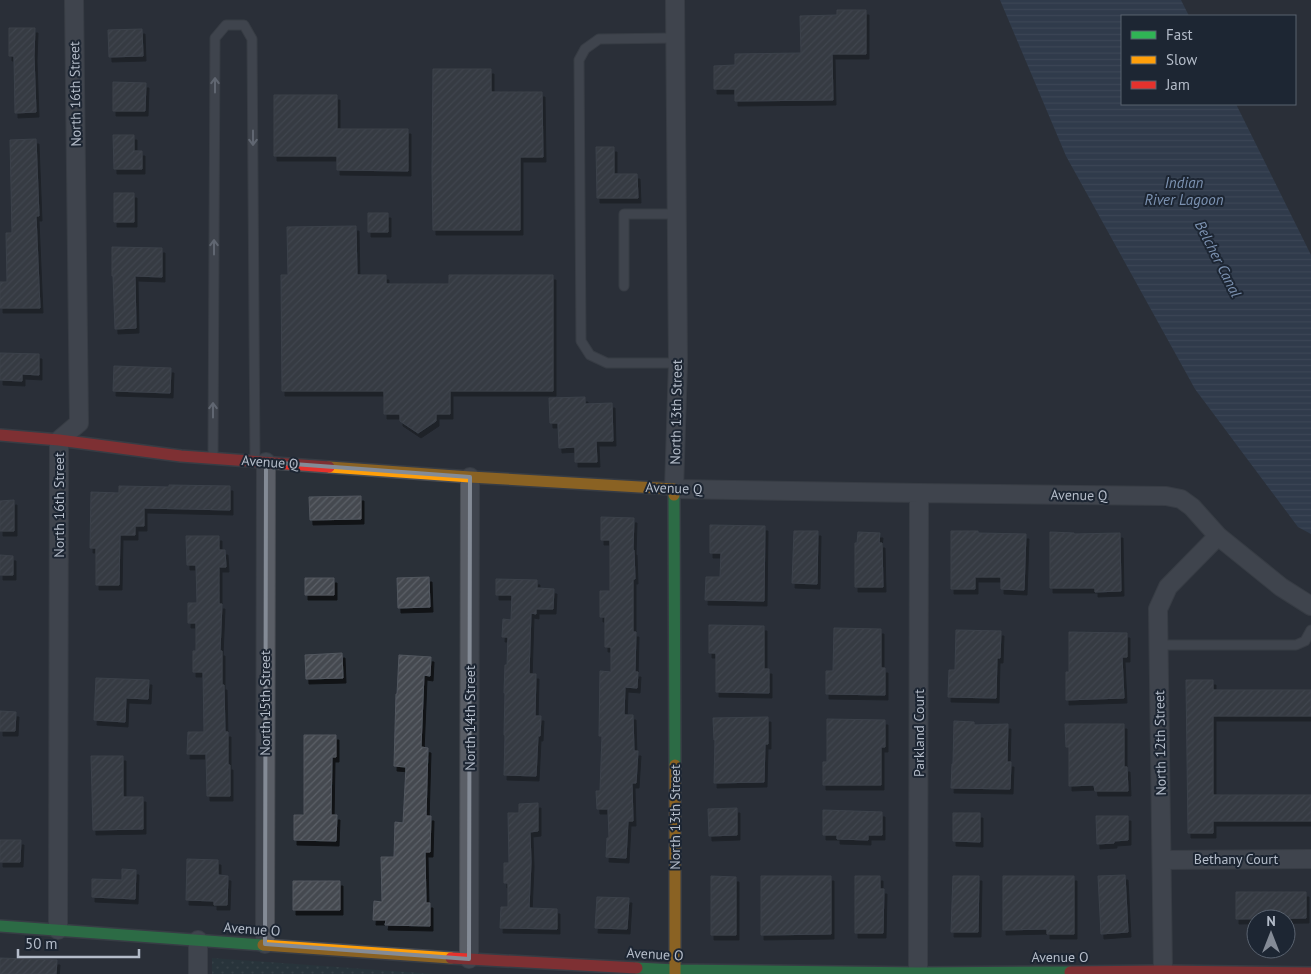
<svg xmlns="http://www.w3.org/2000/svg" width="1311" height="974" font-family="'PT Sans',sans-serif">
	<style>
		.park { fill: url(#park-dots) }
		.water { fill: url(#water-rules) }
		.building { fill: url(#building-hatch); stroke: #52575f; filter: url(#shadow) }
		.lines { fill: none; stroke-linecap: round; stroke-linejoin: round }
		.lane-casing { stroke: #484c53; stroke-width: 11 }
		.street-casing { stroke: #484c53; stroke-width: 20 }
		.fast-casing { stroke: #484c53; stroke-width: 14 }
		.slow-casing { stroke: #484c53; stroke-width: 14 }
		.jam-casing { stroke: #484c53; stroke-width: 14 }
		.lane { stroke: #5a5e66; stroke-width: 9 }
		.street { stroke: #5a5e66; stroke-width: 18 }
		.fast { stroke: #30b455; stroke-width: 11 }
		.slow { stroke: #ff9f0a; stroke-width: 11 }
		.jam { stroke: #e5322d; stroke-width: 11 }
		.oneway { stroke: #a2a9b5 }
		.marked { fill: none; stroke: #848b96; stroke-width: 4; stroke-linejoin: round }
		.labels { text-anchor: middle; stroke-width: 4; stroke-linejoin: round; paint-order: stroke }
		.street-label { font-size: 14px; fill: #b4bcc9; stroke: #1d2633 }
		.water-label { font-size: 15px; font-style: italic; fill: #7c92b1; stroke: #1d2633 }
	</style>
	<defs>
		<pattern id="park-dots" width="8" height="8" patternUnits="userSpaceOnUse" patternTransform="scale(1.25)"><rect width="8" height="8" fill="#273a3e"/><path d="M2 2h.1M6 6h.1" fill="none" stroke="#445559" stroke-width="1.8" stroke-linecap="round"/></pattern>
		<pattern id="water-rules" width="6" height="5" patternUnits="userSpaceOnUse" patternTransform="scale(1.25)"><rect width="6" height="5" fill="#384963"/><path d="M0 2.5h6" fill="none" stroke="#526178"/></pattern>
		<pattern id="building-hatch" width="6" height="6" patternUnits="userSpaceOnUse" patternTransform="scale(1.25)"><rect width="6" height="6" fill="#444950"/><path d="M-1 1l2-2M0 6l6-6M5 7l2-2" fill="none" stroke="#5d6168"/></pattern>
		<filter id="shadow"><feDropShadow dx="3" dy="5" stdDeviation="0" flood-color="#0009"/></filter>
	</defs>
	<rect width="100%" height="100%" fill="#2a3038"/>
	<!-- park -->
	<path class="park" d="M212,958L434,974H212Z"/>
	<!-- water -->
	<path class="water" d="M1000,0H1181L1189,16H1122V104H1236L1311,255V534L1298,527L1195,389L1066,156Z"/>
	<!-- building -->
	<path class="building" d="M837,10H866V54H832L833,100L735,101V89H714V66L735,65V54L801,53L800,16L837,15Z
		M9,28H35L34,56L36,112L15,113L14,56H9Z
		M142,29L143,56L109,57L108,30Z
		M433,69H491V92H542L543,157H520V230H433L432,171Z
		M113,82L146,83L145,111H113Z
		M274,95H337V129H408V171L337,170V156H274Z
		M113,135H134V151H142V169H114Z
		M36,139L39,216H36L40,308H0V282H7L6,233H12L10,140Z
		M596,147H614V174H637L638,198H597Z
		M114,193H134V222H114Z
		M368,213H388V232H368Z
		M356,226L357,275H386V284H449V275H553V391H450V414H436V421L418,433L400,421V414H384V391H282L281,275H288L287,227Z
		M112,247L162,248V277L135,276L136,328L115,329L113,276H112Z
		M0,353L39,354V375L22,374V381L0,380Z
		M114,366L171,368L170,393L113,391Z
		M585,397V404L612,403L613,441H596L597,462H575V447L559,448L558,423H550L549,398Z
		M169,485L230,486V510L144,508V526H135V535H120L119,585H96V548H90L91,492L119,493V486L169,487Z
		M361,496V519L310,520L309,497Z
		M14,500V531H0V501Z
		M601,517L634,518L633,550H634L635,579H633V632H636L635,672H638L637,688L625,687L624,715H633L634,751H638L636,783H632L633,821H628L626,858L606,857L607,838H609L608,809H597L596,791H600L602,736H599L600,671L611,672V647H605V617H600V591H610V540H601Z
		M710,525L765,526L764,601L705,600L706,577H720L721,553H710Z
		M794,531H818L817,584L792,583Z
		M951,531H978V533L1026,534L1024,590L1001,589V577H975V589H951Z
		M858,532L880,533L879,543H882L883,587H855V543H857Z
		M1050,532L1074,533V534L1120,533L1121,591L1095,592V588H1050Z
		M186,536H219V550H225L226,567H219V604H222L220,651H222V685H224L225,732H228V765H230V796H207L206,754H187L188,732H204L203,672H193V651H196V623H188V603H197L196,565H187Z
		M0,555L13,556V575H0Z
		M429,577L430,607L398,608L397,578Z
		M305,578H334V595H305Z
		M496,579L537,580V588L554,589L553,609H536V614L531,613L529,674H536L535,716H541L540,736H538L536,776L504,775L505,735H504L505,693H504L505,665H507L508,637H502L503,619L511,620L512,595H496Z
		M709,625L764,626V669H769V693L716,692V653H709Z
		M834,628L881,629V668H885V695L826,694V671H833Z
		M956,630L1001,631L1000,658H997L996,698L948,697L949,670H955Z
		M1069,632L1127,633V657H1122L1124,698L1066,700V672H1069Z
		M342,653L343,678L306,679L305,655Z
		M399,655L431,657L430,676L424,675L421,747L428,748L426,816H431L430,852H425L426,903H430V926L385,925L386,920H373L374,901L382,902L381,857H394L395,822L403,823L406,767L394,766L396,694H397Z
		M96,678L149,680L148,699L126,698L125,722L94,720Z
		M1186,680H1213V690H1311V716H1213V795H1311V821H1213V833H1188Z
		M0,711L16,712L15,731H0Z
		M768,717V744H765L764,782L714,783L715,740H714L713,718Z
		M827,719L885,720V747H881V785H823V762H827Z
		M954,721L974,722V725L1008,724L1007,762H1011L1010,789L951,788L952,764H953Z
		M1065,724H1124V767H1127L1128,791H1095L1094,785L1069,786V747H1066Z
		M304,735H336V757H332L331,815H337L336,841L294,840V815H304Z
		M91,756H123V797H143V829L93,830Z
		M538,803V831L530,832L531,862L529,908L557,909V929L500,928L501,907H508V883H504V863H509L508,813H519V804Z
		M737,808V835L709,836L708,809Z
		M823,810L882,812V835H868V840L837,839V835H823Z
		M953,813H980V842L953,841Z
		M1096,816H1128V840L1114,841V843L1097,844Z
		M0,840H21L20,862H0Z
		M187,859L218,860V875L228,876L227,905H214V901L186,900Z
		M122,869L136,870L135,899L92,897V879L122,880Z
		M1125,875L1128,932L1101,934L1098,876Z
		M711,876L736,877V935H711Z
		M761,876H831V934L761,935Z
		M855,876H880V889H884L883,933H855Z
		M953,876H979L978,932H951Z
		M1003,876H1074V934H1047V929L1003,930Z
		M293,881H340V910H293Z
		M1236,892H1306V918L1236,919Z
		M597,897L629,898L627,929L595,928Z
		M0,958L57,960L56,974H0Z"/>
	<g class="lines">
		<!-- lane casing -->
		<g class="lane-casing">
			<path id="lane" d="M675,38L599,39L585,49L579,60L581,341L590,355L607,363H678
				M624,286V214H676
				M213,456L215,38L226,25H244L252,39L255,459
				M1159,645H1296L1305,641L1311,630"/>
		</g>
		<!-- street casing -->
		<g class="street-casing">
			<path id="street" d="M675,0L678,363L674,489L919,493L1166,496L1181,499L1192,507L1218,536L1281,587L1311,606
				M1162,860L1311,859
				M58,930L59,440L79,423L74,0
				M265,944L266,462
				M469,959L470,477
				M1163,971L1158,609L1168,587L1218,536
				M918,973L919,493
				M198,974V940"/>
		</g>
		<!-- fast casing -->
		<g class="fast-casing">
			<path id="fast" d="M674,495L675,765
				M0,926L263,945
				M637,968L675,970L918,973L1070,972"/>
		</g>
		<!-- slow casing -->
		<g class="slow-casing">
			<path id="slow" d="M329,467L470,477L674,489V495
				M675,765V974
				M263,945L451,958"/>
		</g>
		<!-- jam casing -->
		<g class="jam-casing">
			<path id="jam" d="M0,435L59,440L181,456L329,467
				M451,958L637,968
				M1070,972L1163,971L1311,973"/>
		</g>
		<!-- lane -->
		<use href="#lane" class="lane"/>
		<!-- street -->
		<use href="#street" class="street"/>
		<!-- fast -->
		<use href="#fast" class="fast"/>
		<!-- slow -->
		<use href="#slow" class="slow"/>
		<!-- jam -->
		<use href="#jam" class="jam"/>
	</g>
	<!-- one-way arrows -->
	<defs><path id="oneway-shaft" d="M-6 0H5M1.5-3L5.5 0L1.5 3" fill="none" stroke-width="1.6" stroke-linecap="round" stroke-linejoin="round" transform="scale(1.25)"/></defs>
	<g class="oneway">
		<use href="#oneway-shaft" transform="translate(215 85) rotate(-90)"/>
		<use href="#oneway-shaft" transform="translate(253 138) rotate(90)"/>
		<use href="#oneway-shaft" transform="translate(214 247) rotate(-90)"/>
		<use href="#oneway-shaft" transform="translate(213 410) rotate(-90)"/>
	</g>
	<!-- marked area -->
	<path d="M0 0H1311V974H0ZM266,462L470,477L469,959L265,944Z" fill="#2a3038" fill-opacity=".55" fill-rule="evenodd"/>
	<path class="marked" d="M266,462L470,477L469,959L265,944Z"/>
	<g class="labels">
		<!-- street labels -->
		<g class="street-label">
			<text transform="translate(75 94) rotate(-91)" y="5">North 16th Street</text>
			<text transform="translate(676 412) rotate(-89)" y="5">North 13th Street</text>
			<text transform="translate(270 462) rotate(4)" y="5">Avenue Q</text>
			<text transform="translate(674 488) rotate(2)" y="5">Avenue Q</text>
			<text transform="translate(1079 495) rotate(1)" y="5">Avenue Q</text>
			<text transform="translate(59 505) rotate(-90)" y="5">North 16th Street</text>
			<text transform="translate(265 703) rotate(-90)" y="5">North 15th Street</text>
			<text transform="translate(470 718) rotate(-90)" y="5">North 14th Street</text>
			<text transform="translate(919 733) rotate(-90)" y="5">Parkland Court</text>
			<text transform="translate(1160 743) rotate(-91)" y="5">North 12th Street</text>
			<text transform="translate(675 817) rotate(-90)" y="5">North 13th Street</text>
			<text x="1236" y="864">Bethany Court</text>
			<text transform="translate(252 929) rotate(4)" y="5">Avenue O</text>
			<text transform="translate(655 954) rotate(3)" y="5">Avenue O</text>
			<text x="1060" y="962">Avenue O</text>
		</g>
		<!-- water labels -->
		<g class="water-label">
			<text x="1184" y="188">Indian<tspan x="1184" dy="17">River Lagoon</tspan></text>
			<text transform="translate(1218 259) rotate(63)" y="5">Belcher Canal</text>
		</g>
	</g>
	<!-- legend -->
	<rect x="1121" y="15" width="175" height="90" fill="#1d2633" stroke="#59626f"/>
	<rect x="1131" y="31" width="25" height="8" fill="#30b455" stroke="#59626f"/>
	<text x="1166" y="40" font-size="15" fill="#b4bcc9">Fast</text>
	<rect x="1131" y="56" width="25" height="8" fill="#ff9f0a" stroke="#59626f"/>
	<text x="1166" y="65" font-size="15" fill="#b4bcc9">Slow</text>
	<rect x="1131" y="81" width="25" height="8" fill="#e5322d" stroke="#59626f"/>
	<text x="1166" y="90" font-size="15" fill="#b4bcc9">Jam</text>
	<!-- north arrow -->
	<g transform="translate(1271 934)"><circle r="24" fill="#1d2633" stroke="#59626f"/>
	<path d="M0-4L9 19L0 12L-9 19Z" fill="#848b96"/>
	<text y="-8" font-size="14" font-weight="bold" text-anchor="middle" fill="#b4bcc9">N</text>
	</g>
	<!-- scale -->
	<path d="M18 949v8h121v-8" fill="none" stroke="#b4bcc9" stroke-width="2.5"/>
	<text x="25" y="949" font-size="15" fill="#b4bcc9" stroke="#1d2633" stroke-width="4" paint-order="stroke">50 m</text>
</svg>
